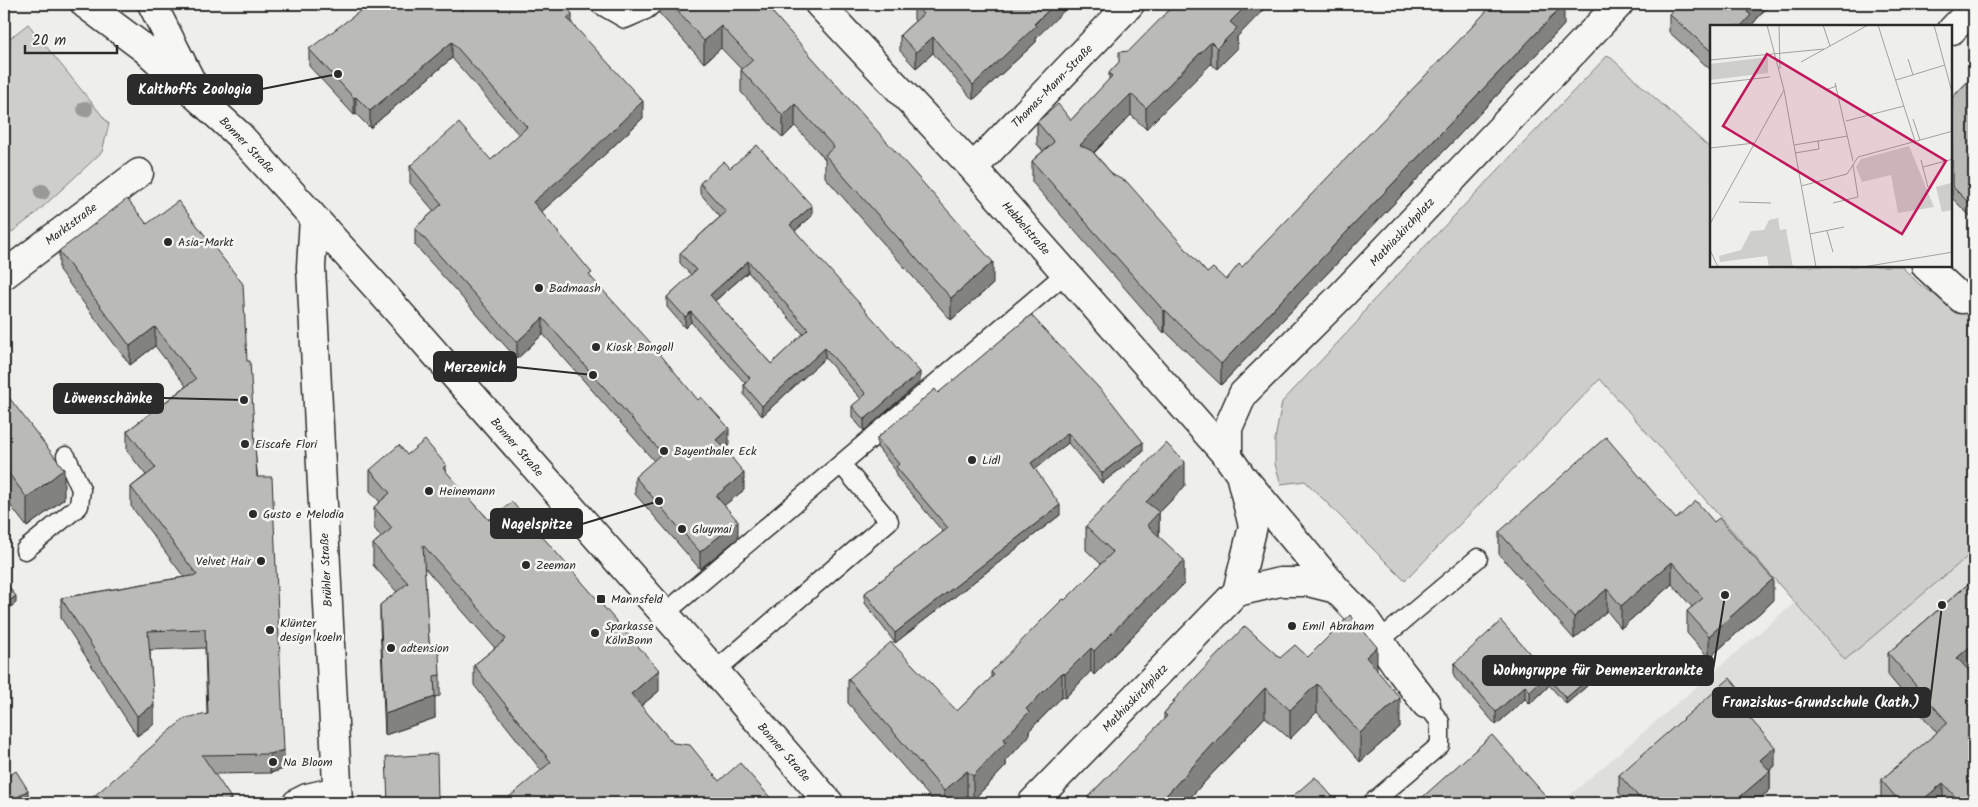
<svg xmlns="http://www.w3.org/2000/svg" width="1978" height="807" font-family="Kalam,sans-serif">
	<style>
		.built { fill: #dededb }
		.green { fill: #cececa; stroke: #7c7c7a }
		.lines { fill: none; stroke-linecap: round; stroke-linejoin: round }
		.lane-casing { stroke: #2b2b2b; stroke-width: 21 }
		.street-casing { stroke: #2b2b2b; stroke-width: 31 }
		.secondary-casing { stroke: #2b2b2b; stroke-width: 31 }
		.lane { stroke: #f6f6f2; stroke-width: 18 }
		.street { stroke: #f6f6f2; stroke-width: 28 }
		.secondary { stroke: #f6f6f2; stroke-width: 28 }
		.tree { fill: #999997 }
		.wall { fill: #a0a09d; stroke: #2b2b2b; fill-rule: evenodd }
		.shaded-wall { fill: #828280; stroke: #2b2b2b }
		.building { fill: #babab7; stroke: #2b2b2b; fill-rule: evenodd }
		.poi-dot { fill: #2b2b2b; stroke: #f6f6f2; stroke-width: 2 }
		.labels { text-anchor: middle; stroke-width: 5; stroke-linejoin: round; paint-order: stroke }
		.street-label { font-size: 12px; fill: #2b2b2b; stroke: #f6f6f2 }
		.poi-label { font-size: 12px; fill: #2b2b2b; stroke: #f6f6f2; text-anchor: start }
		.inset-road { fill: none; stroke: #a0a09e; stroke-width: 1 }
		.view { fill: #c2185b; fill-opacity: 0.15; stroke: #c2185b; stroke-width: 2.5 }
		.inset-edge { fill: none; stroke: #2b2b2b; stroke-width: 2.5 }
		.leader { fill: none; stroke: #2b2b2b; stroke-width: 2 }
		.callout-dot { fill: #2b2b2b; stroke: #f6f6f2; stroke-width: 2 }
		.callout { fill: #2b2b2b; stroke: #2b2b2b; stroke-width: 2 }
		.callout-label { font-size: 14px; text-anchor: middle; font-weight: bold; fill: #fff }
	</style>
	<rect width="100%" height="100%" fill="#eeeeea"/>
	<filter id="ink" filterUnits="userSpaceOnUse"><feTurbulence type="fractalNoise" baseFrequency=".02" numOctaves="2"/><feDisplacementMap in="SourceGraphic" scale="10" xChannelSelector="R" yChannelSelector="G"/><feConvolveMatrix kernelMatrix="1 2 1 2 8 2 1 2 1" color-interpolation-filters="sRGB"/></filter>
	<g filter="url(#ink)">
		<!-- built -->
		<path class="built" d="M1974,551V724L1880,803H1564L1562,802L1794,603L1845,660Z"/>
		<!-- green -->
		<path class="green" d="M28,24L109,124L102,152L33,216L4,238V43Z
			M1608,55L1712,150V266H1901L1919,284L1974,320V551L1845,660L1600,379L1405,581L1305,481L1281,484L1275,464V439L1282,402L1358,321L1368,306Z"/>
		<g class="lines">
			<!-- lane casing -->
			<g class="lane-casing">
				<path id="lane" d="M599,4L625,19L646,10L653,4
					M25,550L79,506L81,489L66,456
					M664,614L1066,273
					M1380,640L1478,558
					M715,671L889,521L841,464
					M1372,803L1440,745V722L1426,704"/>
			</g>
			<!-- street casing -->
			<g class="street-casing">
				<path id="street" d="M819,4L973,168L1228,457L1240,474L1253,526L1237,592L1032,803
					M1952,30L1974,7
					M973,168L1130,4
					M1926,266L1962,299
					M4,275L139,173
					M1228,457V428L1243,394L1343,294L1619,4
					M1245,480L1336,589L1364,618L1399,669L1426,704
					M1237,592L1280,582H1308L1336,589
					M297,803L307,798L337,791"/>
			</g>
			<!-- secondary casing -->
			<g class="secondary-casing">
				<path id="secondary" d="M85,4L145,49L239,135L381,292L715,671L829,803
					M152,4L193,85
					M314,218L311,267L338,803"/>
			</g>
			<!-- lane -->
			<use href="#lane" class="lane"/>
			<!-- street -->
			<use href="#street" class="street"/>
			<!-- secondary -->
			<use href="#secondary" class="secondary"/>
		</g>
		<!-- trees -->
		<g class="tree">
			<circle cx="85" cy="109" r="8"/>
			<circle cx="42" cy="192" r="8"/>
		</g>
		<!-- wall -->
		<path class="wall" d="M378,4H464L463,9L572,24L643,118L580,178L541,212L592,279L729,445L725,449L729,455L744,490L724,505L738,538L700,569L635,494V477L654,461L543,334L517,359L415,245V228L434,211L410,183V166L491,160L519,135L452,58L370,128L356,114L354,115L309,66V49L370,10Z
			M659,4H765L993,284L951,320L825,177V159L795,126L783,138L741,92V70H742L721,48L704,63L659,13Z
			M914,4L1036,38V42L973,100L933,53L916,68L900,51V35L915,21L914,19Z
			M1767,4V7L1751,26H1712V71L1669,32V14Z
			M1564,25L1221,385L1165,331L1164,333L1032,182V161L1043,151L1037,144V122L1071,120L1109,80V73L1129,51L1237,37V49L1217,69L1211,64L1146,129L1131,115L1094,153L1113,175L1207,273L1226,280L1242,267Z
			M1974,68V220L1952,198V98L1970,79V73Z
			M730,168L812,216L795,231L920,382L864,431L852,417V406L861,399L825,358L762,416L744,395V385L745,383L691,322L685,328L667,307V297L691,275L680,263V253L720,217L700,193V183ZM748,272L803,334L771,364L715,301Z
			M59,251L247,361L284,769L270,773L214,774L231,803H86L207,714L205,648L150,650L154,724L137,736L61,618V598L184,577L131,506V487L146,475L127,451V431L186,386L155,346L130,365L59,270Z
			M4,391L64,499L27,527L4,497Z
			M938,393L1143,452L1102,483L1068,443L1035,469L1060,515L895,643L865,603V593L943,532L896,476V471L877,447V438Z
			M407,455L446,472L489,520L659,691L641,706L673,743L719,781L775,803L541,770L474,685V665L495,648L424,567L429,642L440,675V696L434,697L435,718L385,735L380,625V605L397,592L373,565V544L381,537L374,528V507L380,502L370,491V470Z
			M1185,486L1159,513V536L1184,584L1094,675L1091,671L1065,698L1062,697L1029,731V736L1006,761V766L973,800L967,795L958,803H935L848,703V679L957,711L991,678V672L1065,600L1101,564L1086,550V526Z
			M1676,519L1773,601L1709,658L1687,633V611L1692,607L1672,584L1621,628L1607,611L1574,639L1499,554V532Z
			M1974,579V665L1968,670L1974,803H1881V780L1937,733L1888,675V653Z
			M1308,657L1377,670L1400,727L1360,762L1317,712L1290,739L1265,717L1185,803H1082L1164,720V713L1173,703V701L1280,658Z
			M1454,664L1548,687L1530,704L1525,699L1496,725L1454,677Z
			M1549,679L1587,686L1566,704L1549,685Z
			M1748,716L1775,766L1770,770V790L1754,803H1628L1619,793V775Z"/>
		<!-- shaded-wall -->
		<path class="shaded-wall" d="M462,4H464L461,28V11Z
			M1055,4H1071L1036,38V42L973,100V85Z
			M1248,4H1269L1237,37V49L1217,69V48L1230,22Z
			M1564,4V25L1221,385V364Z
			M1754,4H1767V7L1751,26H1741L1747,12Z
			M572,14V31L567,18Z
			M721,26V48L704,63V41Z
			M933,37V53L916,68V52Z
			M452,42V58L370,128V111Z
			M1211,42V64L1146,129V108Z
			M1131,94V115L1080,166V145Z
			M356,97V114L354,115V98Z
			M643,101V118L580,178L533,219V202Z
			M795,104V126L783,138V116Z
			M812,206V216L790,235V225Z
			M748,261V272L710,305V295Z
			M993,262V284L951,320V298Z
			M1165,310V331L1164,333V311Z
			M691,312V322L685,328V317Z
			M543,318V334L517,359V342Z
			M155,327V346L130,365V346Z
			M825,348V358L762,416V406Z
			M920,372V382L864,431V420Z
			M729,428V445L716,456V440Z
			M1068,433V443L1031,473V463Z
			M1143,442V452L1102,483V473Z
			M1185,462V486L1159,513V536L1147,549L1146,502Z
			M446,465V485L443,468Z
			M64,469V499L27,527V498Z
			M744,473V490L716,512V496Z
			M1060,505V515L895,643V633Z
			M738,521V538L700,569V552Z
			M1184,560V584L1094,675V651Z
			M1672,562V584L1621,628V606Z
			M1773,579V601L1709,658V636Z
			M1607,589V611L1574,639V617Z
			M16,596V603L4,612V605Z
			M1974,643V665L1957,680V658Z
			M1377,647V676L1366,657Z
			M1091,648V671L1065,698V674Z
			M659,670V691L631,714V694Z
			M1062,673V697L1029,731V736L1006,761V766L973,800V776L1026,709Z
			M1548,674V687L1530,704V691Z
			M1587,680V686L1566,704V698Z
			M1317,684V712L1290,739V710Z
			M1525,686V699L1496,725V712Z
			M1265,688V717L1185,803H1159Z
			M435,697V718L385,735V714Z
			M1400,698V727L1360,762V733Z
			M1748,700V718L1740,707Z
			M154,705V724L137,736V716Z
			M1775,747V766L1760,778V760Z
			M284,750V769L270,773V754Z
			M967,771V795L958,803H944V791Z
			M1770,771V790L1754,803H1733Z
			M1943,783V803H1919Z
			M28,790V803H9Z
			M231,798V803H225Z"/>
		<!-- building -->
		<path class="building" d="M378,4H462L461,11L471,4H565L572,14L567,18L643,101L580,162L533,202L592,273L589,275L650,342L698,400L701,397L729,428L716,440L729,452L728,453L744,473L716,496L738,521L700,552L635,477L662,453L543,318L517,342L415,228L442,204L410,166L459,123L491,160L527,127L452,42L370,111L356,97L354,98L309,49L367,6L370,10Z
			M671,4H765L993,262L951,298L825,155L834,147L795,104L783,116L741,70L753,60L721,26L704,41Z
			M914,4H1055L1034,24L1036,26L973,85L933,37L916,52L900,35L923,14Z
			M1175,4H1248L1230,22L1237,28L1217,48L1211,42L1146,108L1131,94L1080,145L1092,151L1113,175L1127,182L1207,273L1213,268L1226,280L1239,264L1242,267L1470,29L1493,4H1564L1221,364L1165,310L1164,311L1032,161L1054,142L1037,122L1058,104L1071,120L1112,76L1109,73L1119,62V52L1129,51Z
			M1678,4H1754L1747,12L1751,15L1741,26H1712V52L1669,14Z
			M1974,68V208L1952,186V98L1973,76L1970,73Z
			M757,145L812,206L790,225L920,372L864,420L852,406L866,394L825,348L762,406L744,385L750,378L691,312L685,317L667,297L696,270L680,253L726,212L700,183L724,161L730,168ZM748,261L808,329L771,364L710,295Z
			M127,199L147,224L178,201L243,284L247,361H250L257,477H272L284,750L270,754L202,755L231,798L225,803H86L185,718L208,714L205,629L148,631L154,705L137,716L61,598L197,575L131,487L156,468L127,431L196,379L155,327L130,346L59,251Z
			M1031,315L1111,401L1143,442L1102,473L1068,433L1031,463L1060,505L895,633L865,593L948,528L896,467L899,464L877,438L935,389L938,393Z
			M4,391L64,469L27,498L4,467Z
			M1606,437L1676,519L1696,501L1714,522L1719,518L1773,579L1709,636L1687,611L1703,598L1672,562L1621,606L1607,589L1574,617L1499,532Z
			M425,440L446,465L443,468L489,520L512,502L659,670L631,694L673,743L690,745L719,781L740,763L775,803H502L551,762L474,665L506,639L423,545L429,642L439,654L440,675L434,676L435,697L385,714L380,605L408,583L373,544L392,528L374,507L390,493L370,470L399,445L407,455Z
			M1166,443L1185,462L1146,502L1159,512L1147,525L1184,560L1094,651L1091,648L1065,674L1062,673L1026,709L1029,712L1004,739L1006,742L973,776L967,771L944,791L848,679L891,642L957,711L994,675L991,672L1041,621L1063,599L1065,600L1113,552L1086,526Z
			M1974,579V643L1957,658L1974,676V803H1961L1943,783L1919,803H1901L1881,780L1948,723L1888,653Z
			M4,581L16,596L4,605Z
			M1350,615L1377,647L1366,657L1400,698L1360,733L1317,684L1290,710L1265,688L1159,803H1082L1167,716L1164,713L1175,701H1173L1245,626L1280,658L1295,645L1308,657Z
			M1501,621L1548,674L1530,691L1525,686L1496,712L1454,664Z
			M1569,660L1587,680L1566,698L1549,679Z
			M1730,678L1748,700L1740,707L1775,747L1760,760L1770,771L1733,803H1644L1619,775Z
			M1492,735L1552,803H1416Z
			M437,754L438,803H388L386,757Z
			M16,771L28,790L9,803H4V779Z
			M1315,777L1338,803H1285Z"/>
	</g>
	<!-- markers -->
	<g class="poi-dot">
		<circle cx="168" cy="242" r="5"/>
		<circle cx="539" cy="288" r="5"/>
		<circle cx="596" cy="347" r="5"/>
		<circle cx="245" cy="444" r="5"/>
		<circle cx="664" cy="451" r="5"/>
		<circle cx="972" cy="460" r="5"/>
		<circle cx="429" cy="491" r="5"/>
		<circle cx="253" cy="514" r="5"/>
		<circle cx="682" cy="529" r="5"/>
		<circle cx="261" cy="561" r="5"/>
		<circle cx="526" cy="565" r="5"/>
		<rect x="596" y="594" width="10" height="10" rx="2.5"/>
		<circle cx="1292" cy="626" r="5"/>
		<circle cx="270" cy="630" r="5"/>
		<circle cx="595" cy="633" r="5"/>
		<circle cx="391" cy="648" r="5"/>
		<circle cx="273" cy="762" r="5"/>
	</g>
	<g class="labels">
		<!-- street labels -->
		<g class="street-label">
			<text transform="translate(1052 86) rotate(-46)" y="4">Thomas-Mann-Straße</text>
			<text transform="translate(247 145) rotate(46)" y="4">Bonner Straße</text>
			<text transform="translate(71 224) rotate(-37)" y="4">Marktstraße</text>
			<text transform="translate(1026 228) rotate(49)" y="4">Hebbelstraße</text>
			<text transform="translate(1402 232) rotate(-47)" y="4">Mathiaskirchplatz</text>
			<text transform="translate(517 447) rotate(49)" y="4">Bonner Straße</text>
			<text transform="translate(326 570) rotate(-93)" y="4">Brühler Straße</text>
			<text transform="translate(1135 698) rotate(-46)" y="4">Mathiaskirchplatz</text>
			<text transform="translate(784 752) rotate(49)" y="4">Bonner Straße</text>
		</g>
		<!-- poi labels -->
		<g class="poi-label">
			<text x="178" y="246">Asia-Markt</text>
			<text x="549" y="292">Badmaash</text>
			<text x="606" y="351">Kiosk Bongoll</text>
			<text x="255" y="448">Eiscafe Flori</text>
			<text x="674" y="455">Bayenthaler Eck</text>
			<text x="982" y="464">Lidl</text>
			<text x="439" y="495">Heinemann</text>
			<text x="263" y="518">Gusto e Melodia</text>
			<text x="692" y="533">Gluymai</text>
			<text x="251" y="565" text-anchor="end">Velvet Hair</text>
			<text x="536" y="569">Zeeman</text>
			<text x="611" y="603">Mannsfeld</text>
			<text x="280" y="627">Klünter<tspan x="280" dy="14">design koeln</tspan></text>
			<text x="605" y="630">Sparkasse<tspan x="605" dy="14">KölnBonn</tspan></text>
			<text x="1302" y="630">Emil Abraham</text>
			<text x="401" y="652">adtension</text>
			<text x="283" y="766">Na Bloom</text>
		</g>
	</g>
	<!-- overview -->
	<g transform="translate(1710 25)">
		<rect width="242" height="242" fill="#eeeeea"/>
		<path d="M58,32V48L0,55V39ZM199,121L224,182L188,188L181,150L152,157L146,142L151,134ZM241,158L242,185L232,187L226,162ZM68,193L70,205L76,204L83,242H59L57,231L10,237L9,231L31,225L41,206L54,205L59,195Z" fill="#cececa"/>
		<path class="inset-road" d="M57,0L74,65L106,242M69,0L70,44M113,0L120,21M168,0L205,116M224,0L243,71M198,34L203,50M0,35L114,24M91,37L158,0M186,55L235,40M125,58L143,136M0,59L60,52M110,60L115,65L127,61M203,94L210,115M136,96L194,81M84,120L138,111M0,123L45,118M85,128L109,124L108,116M211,135L218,162M213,142L243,134M91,161L137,149L148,132L243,106M29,177L61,178M123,178L148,172L143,140M0,199L74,65M117,206L123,227M100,209L134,202M0,225L8,242M153,242L243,227"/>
		<path class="view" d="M57,29L236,136L192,209L13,101Z"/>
		<rect width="242" height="242" class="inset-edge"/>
	</g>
	<!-- callouts -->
	<path class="leader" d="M338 74L262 89M593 375L516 367M244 400L163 398M659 501L582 524M1725 595L1713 670M1942 605L1930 702"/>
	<g class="callout-dot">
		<circle cx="338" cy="74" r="5"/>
		<circle cx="593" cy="375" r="5"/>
		<circle cx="244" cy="400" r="5"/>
		<circle cx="659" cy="501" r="5"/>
		<circle cx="1725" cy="595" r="5"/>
		<circle cx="1942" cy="605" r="5"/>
	</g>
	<g class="callout">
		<rect x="128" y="75" width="134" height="29" rx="5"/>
		<rect x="434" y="352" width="82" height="29" rx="5"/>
		<rect x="54" y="384" width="109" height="29" rx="5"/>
		<rect x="491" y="509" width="91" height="29" rx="5"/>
		<rect x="1483" y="656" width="230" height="29" rx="5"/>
		<rect x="1713" y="688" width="217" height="29" rx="5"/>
	</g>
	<g class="callout-label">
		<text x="195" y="94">Kalthoffs Zoologia</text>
		<text x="475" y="372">Merzenich</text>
		<text x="108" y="403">Löwenschänke</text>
		<text x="537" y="529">Nagelspitze</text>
		<text x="1598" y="675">Wohngruppe für Demenzerkrankte</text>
		<text x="1821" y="707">Franziskus-Grundschule (kath.)</text>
	</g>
	<!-- margin -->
	<rect width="1978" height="807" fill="none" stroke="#f6f6f2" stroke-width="20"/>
	<rect x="10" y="10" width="1958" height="787" fill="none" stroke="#2b2b2b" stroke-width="2" filter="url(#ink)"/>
	<!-- scale -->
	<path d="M25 45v8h92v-8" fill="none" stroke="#2b2b2b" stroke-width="2.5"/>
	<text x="32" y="45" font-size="15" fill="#2b2b2b" stroke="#f6f6f2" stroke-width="4" paint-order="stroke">20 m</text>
</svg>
